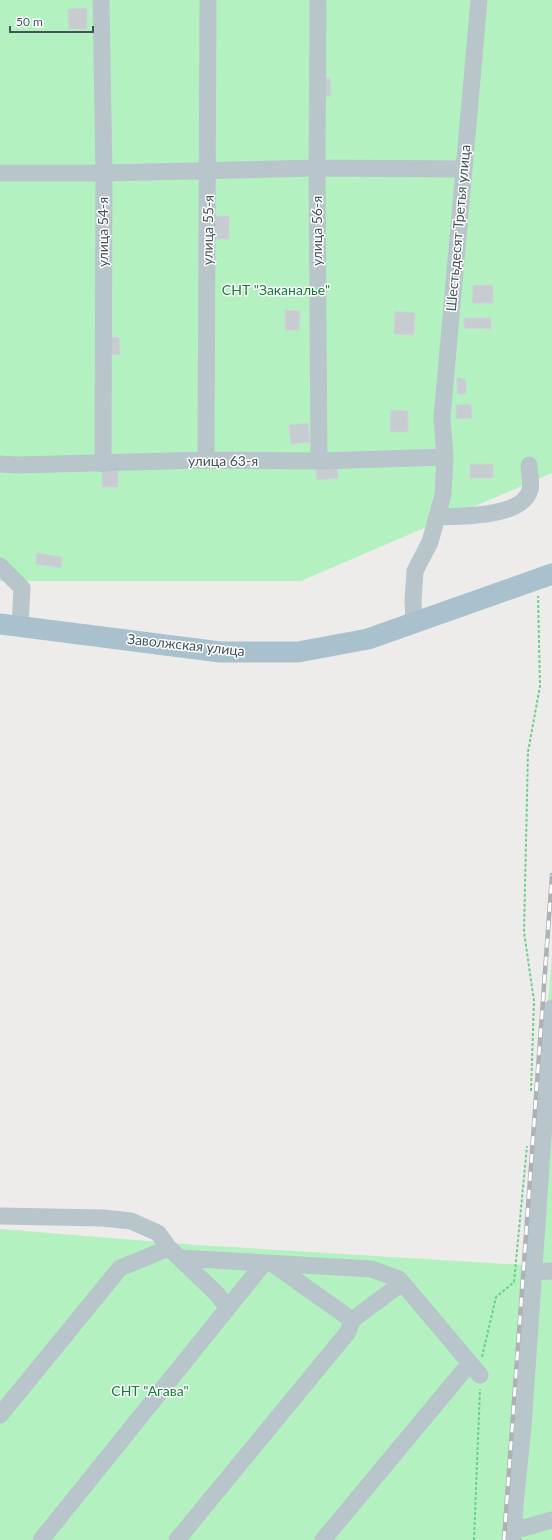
<svg xmlns="http://www.w3.org/2000/svg" width="552" height="1540" font-family="Lato,sans-serif">
	<style>
		.green { fill: #b4f1c1 }
		.building { fill: #c7ccd1; stroke: #ced3d8 }
		.lines { fill: none; stroke-linecap: round; stroke-linejoin: round }
		.path { stroke: #6ad08c; stroke-width: 2; stroke-dasharray: 3 2; stroke-linecap: butt }
		.minor { stroke: #b8c6cc; stroke-width: 17 }
		.major { stroke: #a8c1cd; stroke-width: 21 }
		.rail-casing { stroke: #adb2b6; stroke-width: 4.5 }
		.rail { stroke: #fff; stroke-width: 3; stroke-dasharray: 9; stroke-linecap: butt }
		.labels { text-anchor: middle; stroke-width: 3; stroke-linejoin: round; paint-order: stroke }
		.street-label { font-size: 14px; fill: #425359; stroke: #fff }
		.park-label { font-size: 14px; fill: #107e33; stroke: #fff }
	</style>
	<rect width="100%" height="100%" fill="#eeebeb"/>
	<!-- green -->
	<path class="green" d="M0,0H552V473L301,581H0Z
		M552,957V1540H0V1229L197,1245L524,1265Z"/>
	<!-- building -->
	<path class="building" d="M87,8V29H69L68,9Z
		M330,78L331,96L322,97L321,79Z
		M214,216H229V239H214Z
		M473,285H493V303H472Z
		M285,310L300,311L299,330H285Z
		M395,311L415,313L414,335L394,334Z
		M464,318H491V329L464,328Z
		M106,337H119L120,354L107,355Z
		M457,377L466,380V394H457Z
		M471,404L472,418L456,419V405Z
		M391,410L408,411V432H390Z
		M308,423L310,442L291,444L289,425Z
		M470,464H493V478H470Z
		M337,465L338,478L317,480L316,467Z
		M102,470H118V487H102Z
		M37,553L62,557L61,568L36,564Z"/>
	<g class="lines">
		<!-- path -->
		<path class="path" d="M531,1091L534,1001L524,932L528,752L540,686L538,596
			M482,1357L496,1297L514,1282L527,1146
			M474,1540L480,1389"/>
		<!-- minor -->
		<path class="minor" d="M101,0L104,173L103,464
			M318,0L317,168L319,461
			M0,173H104L317,168L463,169
			M206,460L208,0
			M0,464L17,465L206,460L319,461L445,457
			M437,517C460,516 522,518 530,490C532,483 529,472 529,465
			M0,566L22,588L20,626
			M414,623L413,601L415,571L430,542L443,495L445,457L442,418L479,0
			M0,1216L103,1218L131,1221L158,1233L169,1248L217,1294L228,1308
			M180,1258L371,1269L399,1279L480,1375
			M273,1264L352,1320
			M533,1272L552,1271
			M0,1415L120,1268L169,1248
			M513,1531L552,1520
			M41,1540L264,1263
			M177,1540L348,1332L352,1320L402,1283
			M323,1540L470,1363
			M513,1540L515,1505L523,1427L552,1008"/>
		<!-- major -->
		<path class="major" d="M0,624L220,652H298L368,639L552,574"/>
		<!-- rail casing -->
		<g class="rail-casing">
			<path id="rail" d="M504,1540L552,875"/>
		</g>
		<!-- rail -->
		<use href="#rail" class="rail"/>
	</g>
	<g class="labels">
		<!-- street labels -->
		<g class="street-label">
			<text transform="translate(458 228) rotate(-85)" y="5">Шестьдесят Третья улица</text>
			<text transform="translate(208 230) rotate(-89)" y="5">улица 55-я</text>
			<text transform="translate(317 231) rotate(-90)" y="5">улица 56-я</text>
			<text transform="translate(103 232) rotate(-90)" y="5">улица 54-я</text>
			<text x="223" y="466">улица 63-я</text>
			<text transform="translate(186 645) rotate(6)" y="5">Заволжская улица</text>
		</g>
		<!-- park labels -->
		<g class="park-label">
			<text x="276" y="295">СНТ "Заканалье"</text>
			<text x="150" y="1396">СНТ "Агава"</text>
		</g>
	</g>
	<!-- scale -->
	<path d="M10 26v6h83v-6" fill="none" stroke="#425359" stroke-width="2"/>
	<text x="16" y="26" font-size="12" fill="#425359" stroke="#ffffff" stroke-width="3" paint-order="stroke">50 m</text>
</svg>
